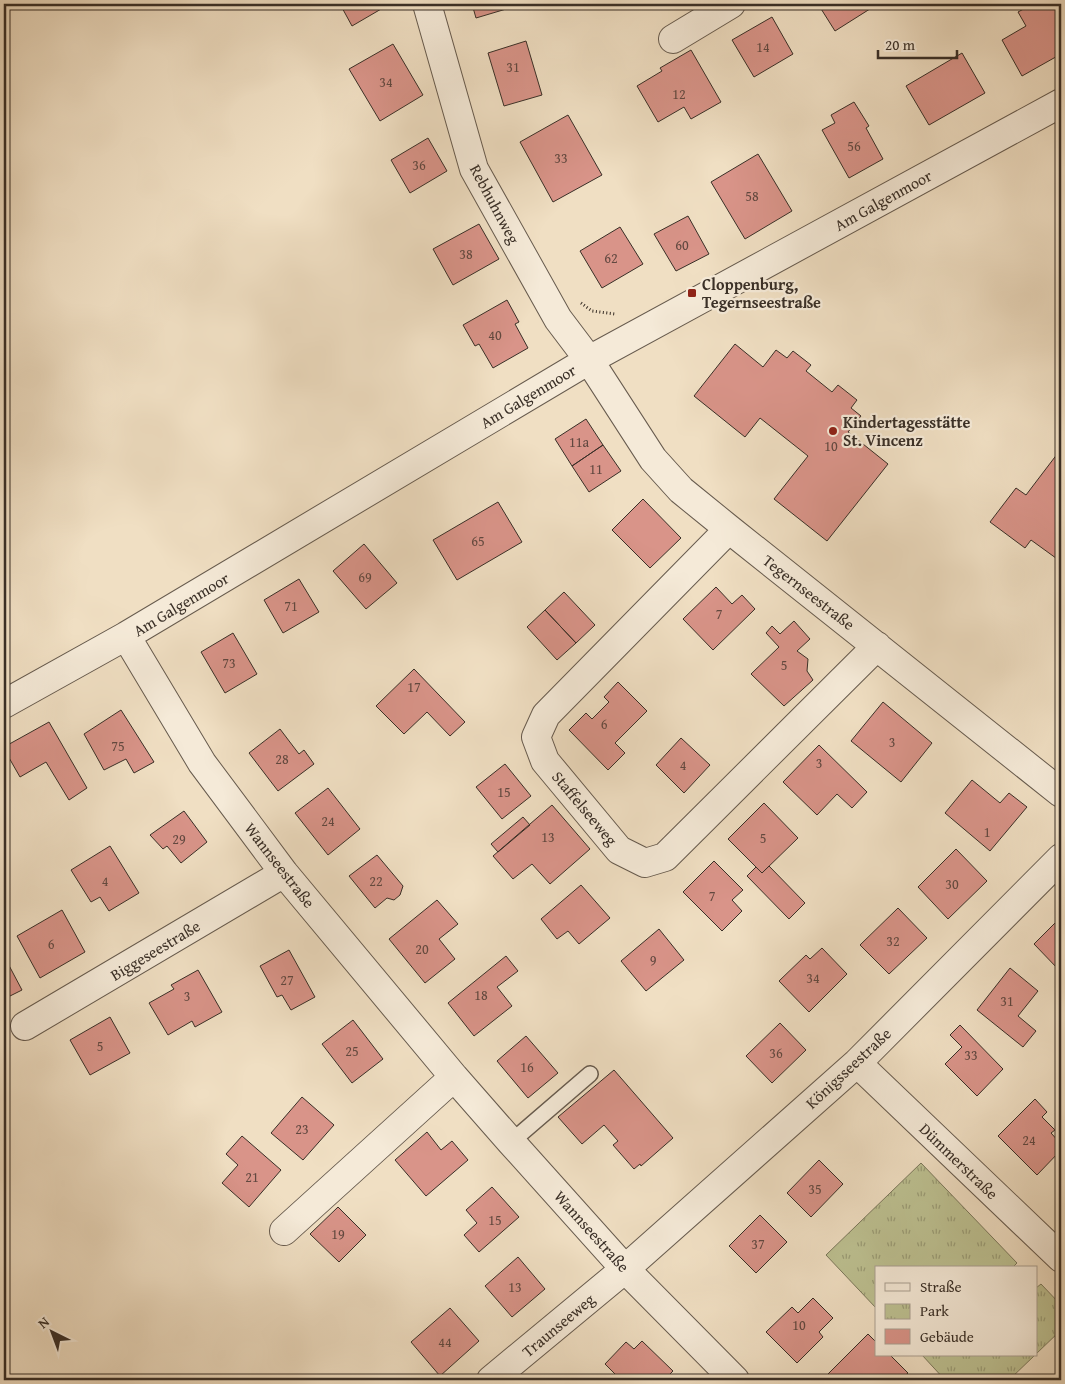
<svg xmlns="http://www.w3.org/2000/svg" width="1065" height="1384" font-family="'Gentium Book Plus',serif">
	<style>
		.park { fill: url(#park-tufts); stroke: #7b785c }
		.building { fill: #d99489; stroke: #392f27 }
		.lines { fill: none; stroke-linecap: round; stroke-linejoin: round }
		.lane-casing { stroke: #675b4e; stroke-width: 18 }
		.street-casing { stroke: #675b4e; stroke-width: 30 }
		.path { stroke: #392f27; stroke-width: 3; stroke-dasharray: 1 2.5; stroke-linecap: butt }
		.lane { stroke: #f5ead8; stroke-width: 15 }
		.street { stroke: #f5ead8; stroke-width: 28 }
		.poi-dot { fill: #8f2418; stroke: #f5ead8; stroke-width: 2 }
		.labels { text-anchor: middle; stroke-width: 4.5; stroke-linejoin: round; paint-order: stroke }
		.number-label { font-size: 14px; fill: #614840 }
		.street-label { font-size: 16px; fill: #392f27; stroke: #f5ead8 }
		.poi-label { font-size: 16px; font-weight: bold; fill: #392f27; stroke: #f5ead8; text-anchor: start }
	</style>
	<defs>
		<pattern id="park-tufts" width="24" height="20" patternUnits="userSpaceOnUse" patternTransform="scale(1.25)"><rect width="24" height="20" fill="#bdc192"/><path d="M3 7l-1-3M5 7V3M7 7l1-3M15 17l-1-3M17 17v-4M19 17l1-3" fill="none" stroke="#9b9d77"/></pattern>
	</defs>
	<rect width="100%" height="100%" fill="#f0dfc3"/>
	<filter id="stains"><feTurbulence type="fractalNoise" baseFrequency=".004" numOctaves="4"/><feColorMatrix values="0 0 0 0 .2 0 0 0 0 .09 0 0 0 0 .02 0 0 0 .5 -.17"/></filter>
	<radialGradient id="worn" r=".72"><stop offset=".6" stop-color="#630" stop-opacity="0"/><stop offset="1" stop-color="#630" stop-opacity=".3"/></radialGradient>
	<!-- park -->
	<path class="park" d="M921,1163L1017,1263L1012,1268H876V1308L826,1255Z
		M1041,1284L1061,1305V1330L1036,1354V1288Z
		M922,1355H1035L1009,1380H945Z"/>
	<!-- building -->
	<path class="building" d="M340,4H387L388,5L352,26Z
		M472,4H523L476,18Z
		M818,4H871L873,7L835,31Z
		M1033,4H1054L1061,16V54L1022,76L1002,40L1026,26L1018,12Z
		M772,17L793,54L754,77L732,40Z
		M526,41L542,95L504,106L488,53Z
		M393,44L423,95L380,121L349,69Z
		M691,50L721,102L691,119L684,107L658,122L637,86L662,71L660,68Z
		M962,53L985,93L929,125L906,86Z
		M854,102L869,126L866,128L883,159L849,178L822,130L835,123L831,115Z
		M568,115L602,175L553,202L520,142Z
		M428,138L447,171L410,193L391,160Z
		M758,154L792,211L745,239L711,182Z
		M688,216L709,254L676,271L654,234Z
		M479,224L499,259L453,285L433,249Z
		M620,227L643,264L602,288L580,251Z
		M507,300L519,322L515,324L528,348L493,368L479,344L475,346L463,325Z
		M735,344L763,367L776,350L787,358L793,351L811,365L806,371L832,392L838,385L857,400L851,408L861,416L848,432L888,464L827,541L774,499L808,456L760,418L745,437L694,396Z
		M586,419L603,445L572,466L555,439Z
		M603,445L621,471L589,492L572,466Z
		M1061,449V559L1060,561L1031,540L1025,548L990,522L1016,488L1026,495Z
		M643,499L681,538L650,568L612,530Z
		M498,502L522,542L457,580L433,540Z
		M364,544L397,583L366,609L333,571Z
		M299,579L319,612L283,633L264,600Z
		M716,587L732,604L742,595L755,609L713,650L683,619Z
		M564,592L595,625L576,643L545,610Z
		M545,610L576,643L557,660L527,627Z
		M794,621L810,639L797,651L808,659L807,671L813,680L784,706L751,674L779,647L766,633L772,626L780,634Z
		M233,633L257,674L225,693L201,652Z
		M414,669L465,722L450,736L427,712L404,734L376,706Z
		M618,682L647,711L615,743L625,753L608,770L569,730L586,713L592,719L609,702L604,697Z
		M883,702L932,743L901,782L851,741Z
		M121,710L154,762L134,773L126,759L104,770L84,734Z
		M49,722L87,788L69,800L46,762L20,777L4,749V747Z
		M280,729L299,754L304,750L314,764L278,791L249,753Z
		M681,738L710,765L684,793L656,765Z
		M819,745L867,792L852,808L837,794L817,815L783,782Z
		M505,764L531,796L502,819L476,787Z
		M972,780L1000,803L1009,793L1027,807L990,851L945,813Z
		M328,788L360,829L328,855L295,813Z
		M764,803L798,838L762,873L728,839Z
		M552,805L590,849L550,884L532,864L513,879L493,856Z
		M184,811L207,842L181,863L167,846L163,849L150,835Z
		M523,817L530,825L498,852L491,844Z
		M110,846L139,893L109,911L100,897L91,902L71,870Z
		M956,849L987,881L948,919L918,887Z
		M377,855L403,886L400,895L394,900L387,898L375,908L349,876Z
		M714,861L743,890L732,900L742,911L722,931L683,892Z
		M769,866L805,903L789,919L747,876L756,867L762,873Z
		M581,885L610,918L579,944L568,931L557,939L541,919Z
		M437,900L458,924L439,939L455,959L425,983L389,939Z
		M898,908L927,938L889,974L860,945Z
		M62,910L85,952L40,978L17,936Z
		M1061,917V969L1059,970L1034,944Z
		M659,929L684,960L646,991L621,961Z
		M822,948L847,974L809,1012L779,981L806,955L810,959Z
		M289,950L315,997L291,1010L282,995L277,997L260,966Z
		M4,956L22,990L4,999Z
		M506,956L518,971L497,987L512,1006L474,1036L448,1003Z
		M1010,968L1038,991L1018,1016L1036,1031L1023,1047L977,1010Z
		M198,970L222,1012L195,1027L192,1021L168,1035L149,1003L174,989L171,985Z
		M110,1017L130,1053L90,1075L70,1040Z
		M353,1020L383,1059L352,1083L322,1044Z
		M780,1023L806,1050L772,1083L746,1056Z
		M960,1025L1003,1069L977,1096L945,1064L962,1047L950,1035Z
		M526,1036L558,1073L528,1098L497,1061Z
		M614,1070L673,1138L641,1166L640,1164L634,1169L613,1145L618,1141L604,1125L582,1144L558,1117Z
		M302,1097L334,1125L303,1160L271,1133Z
		M1035,1099L1047,1112L1042,1117L1055,1130L1051,1133L1061,1144V1150L1037,1175L998,1136Z
		M427,1132L441,1150L452,1141L468,1160L426,1196L395,1160Z
		M242,1136L281,1170L249,1207L222,1183L238,1165L226,1154Z
		M819,1160L843,1184L811,1217L787,1193Z
		M492,1187L519,1217L479,1252L464,1235L477,1223L466,1210Z
		M338,1207L366,1235L339,1262L310,1234Z
		M760,1215L787,1242L756,1273L729,1246Z
		M518,1257L545,1289L512,1317L485,1286Z
		M813,1298L833,1318L819,1332L823,1337L797,1363L766,1332L792,1307L798,1313Z
		M450,1308L479,1341L440,1376L411,1342Z
		M868,1334L876,1342V1355H890L908,1373L900,1380H822Z
		M642,1341L673,1371L664,1380H621L605,1364L626,1342L634,1349Z"/>
	<g class="lines">
		<!-- lane casing -->
		<g class="lane-casing">
			<path id="lane" d="M511,1142L590,1074"/>
		</g>
		<!-- street casing -->
		<g class="street-casing">
			<path id="street" d="M427,4L474,169L558,319L589,360L653,459L681,490L729,529L1061,793
				M673,39L731,4
				M729,529L546,715L536,737L545,761L619,850L645,863L665,857L877,646
				M126,636L202,763L284,873L454,1077L511,1142L625,1269L735,1380
				M4,704L126,636L589,360L1061,103
				M25,1026L284,873
				M857,1063L1061,1258
				M284,1231L454,1077
				M491,1380L625,1269L857,1063L1061,858"/>
		</g>
		<!-- path -->
		<path class="path" d="M581,303L592,311L615,314"/>
		<!-- lane -->
		<use href="#lane" class="lane"/>
		<!-- street -->
		<use href="#street" class="street"/>
	</g>
	<!-- markers -->
	<g class="poi-dot">
		<rect x="687" y="288" width="10" height="10" rx="2.5"/>
		<circle cx="833" cy="431" r="5"/>
	</g>
	<g class="labels">
		<!-- number labels -->
		<g class="number-label">
			<text x="763" y="52">14</text>
			<text x="513" y="72">31</text>
			<text x="386" y="87">34</text>
			<text x="679" y="99">12</text>
			<text x="854" y="151">56</text>
			<text x="561" y="163">33</text>
			<text x="419" y="170">36</text>
			<text x="752" y="201">58</text>
			<text x="682" y="250">60</text>
			<text x="466" y="259">38</text>
			<text x="611" y="263">62</text>
			<text x="495" y="340">40</text>
			<text x="579" y="447">11a</text>
			<text x="831" y="451">10</text>
			<text x="596" y="474">11</text>
			<text x="478" y="546">65</text>
			<text x="365" y="582">69</text>
			<text x="291" y="611">71</text>
			<text x="719" y="619">7</text>
			<text x="229" y="668">73</text>
			<text x="784" y="670">5</text>
			<text x="414" y="692">17</text>
			<text x="604" y="729">6</text>
			<text x="892" y="747">3</text>
			<text x="118" y="751">75</text>
			<text x="282" y="764">28</text>
			<text x="819" y="768">3</text>
			<text x="683" y="770">4</text>
			<text x="504" y="797">15</text>
			<text x="328" y="826">24</text>
			<text x="987" y="837">1</text>
			<text x="548" y="842">13</text>
			<text x="763" y="843">5</text>
			<text x="179" y="844">29</text>
			<text x="105" y="886">4</text>
			<text x="376" y="886">22</text>
			<text x="952" y="889">30</text>
			<text x="712" y="901">7</text>
			<text x="893" y="946">32</text>
			<text x="51" y="949">6</text>
			<text x="422" y="954">20</text>
			<text x="653" y="965">9</text>
			<text x="813" y="983">34</text>
			<text x="287" y="985">27</text>
			<text x="481" y="1000">18</text>
			<text x="187" y="1001">3</text>
			<text x="1007" y="1006">31</text>
			<text x="100" y="1051">5</text>
			<text x="352" y="1056">25</text>
			<text x="776" y="1058">36</text>
			<text x="971" y="1060">33</text>
			<text x="527" y="1072">16</text>
			<text x="302" y="1134">23</text>
			<text x="1029" y="1145">24</text>
			<text x="252" y="1182">21</text>
			<text x="815" y="1194">35</text>
			<text x="495" y="1225">15</text>
			<text x="338" y="1239">19</text>
			<text x="758" y="1249">37</text>
			<text x="515" y="1292">13</text>
			<text x="799" y="1330">10</text>
			<text x="445" y="1347">44</text>
		</g>
		<!-- street labels -->
		<g class="street-label">
			<text transform="translate(883 200) rotate(-29)" y="6">Am Galgenmoor</text>
			<text transform="translate(495 204) rotate(62)" y="6">Rebhuhnweg</text>
			<text transform="translate(528 396) rotate(-31)" y="6">Am Galgenmoor</text>
			<text transform="translate(809 592) rotate(38)" y="6">Tegernseestraße</text>
			<text transform="translate(181 604) rotate(-31)" y="6">Am Galgenmoor</text>
			<text transform="translate(585 808) rotate(50)" y="6">Staffelseeweg</text>
			<text transform="translate(280 865) rotate(52)" y="6">Wannseestraße</text>
			<text transform="translate(155 950) rotate(-31)" y="6">Biggeseestraße</text>
			<text transform="translate(848 1068) rotate(-43)" y="6">Königsseestraße</text>
			<text transform="translate(959 1161) rotate(44)" y="6">Dümmerstraße</text>
			<text transform="translate(592 1231) rotate(48)" y="6">Wannseestraße</text>
			<text transform="translate(558 1325) rotate(-40)" y="6">Traunseeweg</text>
		</g>
		<!-- poi labels -->
		<g class="poi-label">
			<text x="702" y="290">Cloppenburg,<tspan x="702" dy="18">Tegernseestraße</tspan></text>
			<text x="843" y="428">Kindertagesstätte<tspan x="843" dy="18">St. Vincenz</tspan></text>
		</g>
	</g>
	<!-- margin -->
	<rect width="1065" height="1384" fill="none" stroke="#f0dfc3" stroke-width="20"/>
	<rect x="5" y="5" width="1055" height="1374" fill="none" stroke="#392f27" stroke-width="2.5"/>
	<rect x="10" y="10" width="1045" height="1364" fill="none" stroke="#392f27"/>
	<!-- legend -->
	<rect x="875" y="1266" width="162" height="90" fill="#f5ead8" stroke="#aa9f91"/>
	<rect x="885" y="1283" width="25" height="8" fill="#f5ead8" stroke="#aa9f91"/>
	<text x="920" y="1292" font-size="15" fill="#392f27">Straße</text>
	<rect x="885" y="1304" width="25" height="15" fill="url(#park-tufts)" stroke="#aa9f91"/>
	<text x="920" y="1316" font-size="15" fill="#392f27">Park</text>
	<rect x="885" y="1329" width="25" height="15" fill="#d99489" stroke="#aa9f91"/>
	<text x="920" y="1342" font-size="15" fill="#392f27">Gebäude</text>
	<!-- north arrow -->
	<g transform="translate(52 1332) rotate(318)" stroke="#f5ead8" stroke-width="4" paint-order="stroke">
	<path d="M0-4L9 19L0 12L-9 19Z" fill="#392f27"/>
	<text y="-8" font-size="14" font-weight="bold" text-anchor="middle" fill="#392f27">N</text>
	</g>
	<!-- scale -->
	<path d="M878 50v8h79v-8" fill="none" stroke="#392f27" stroke-width="2.5"/>
	<text x="885" y="50" font-size="15" fill="#392f27" stroke="#f5ead8" stroke-width="4" paint-order="stroke">20 m</text>
	<rect width="100%" height="100%" filter="url(#stains)"/>
	<rect width="100%" height="100%" fill="url(#worn)"/>
</svg>
